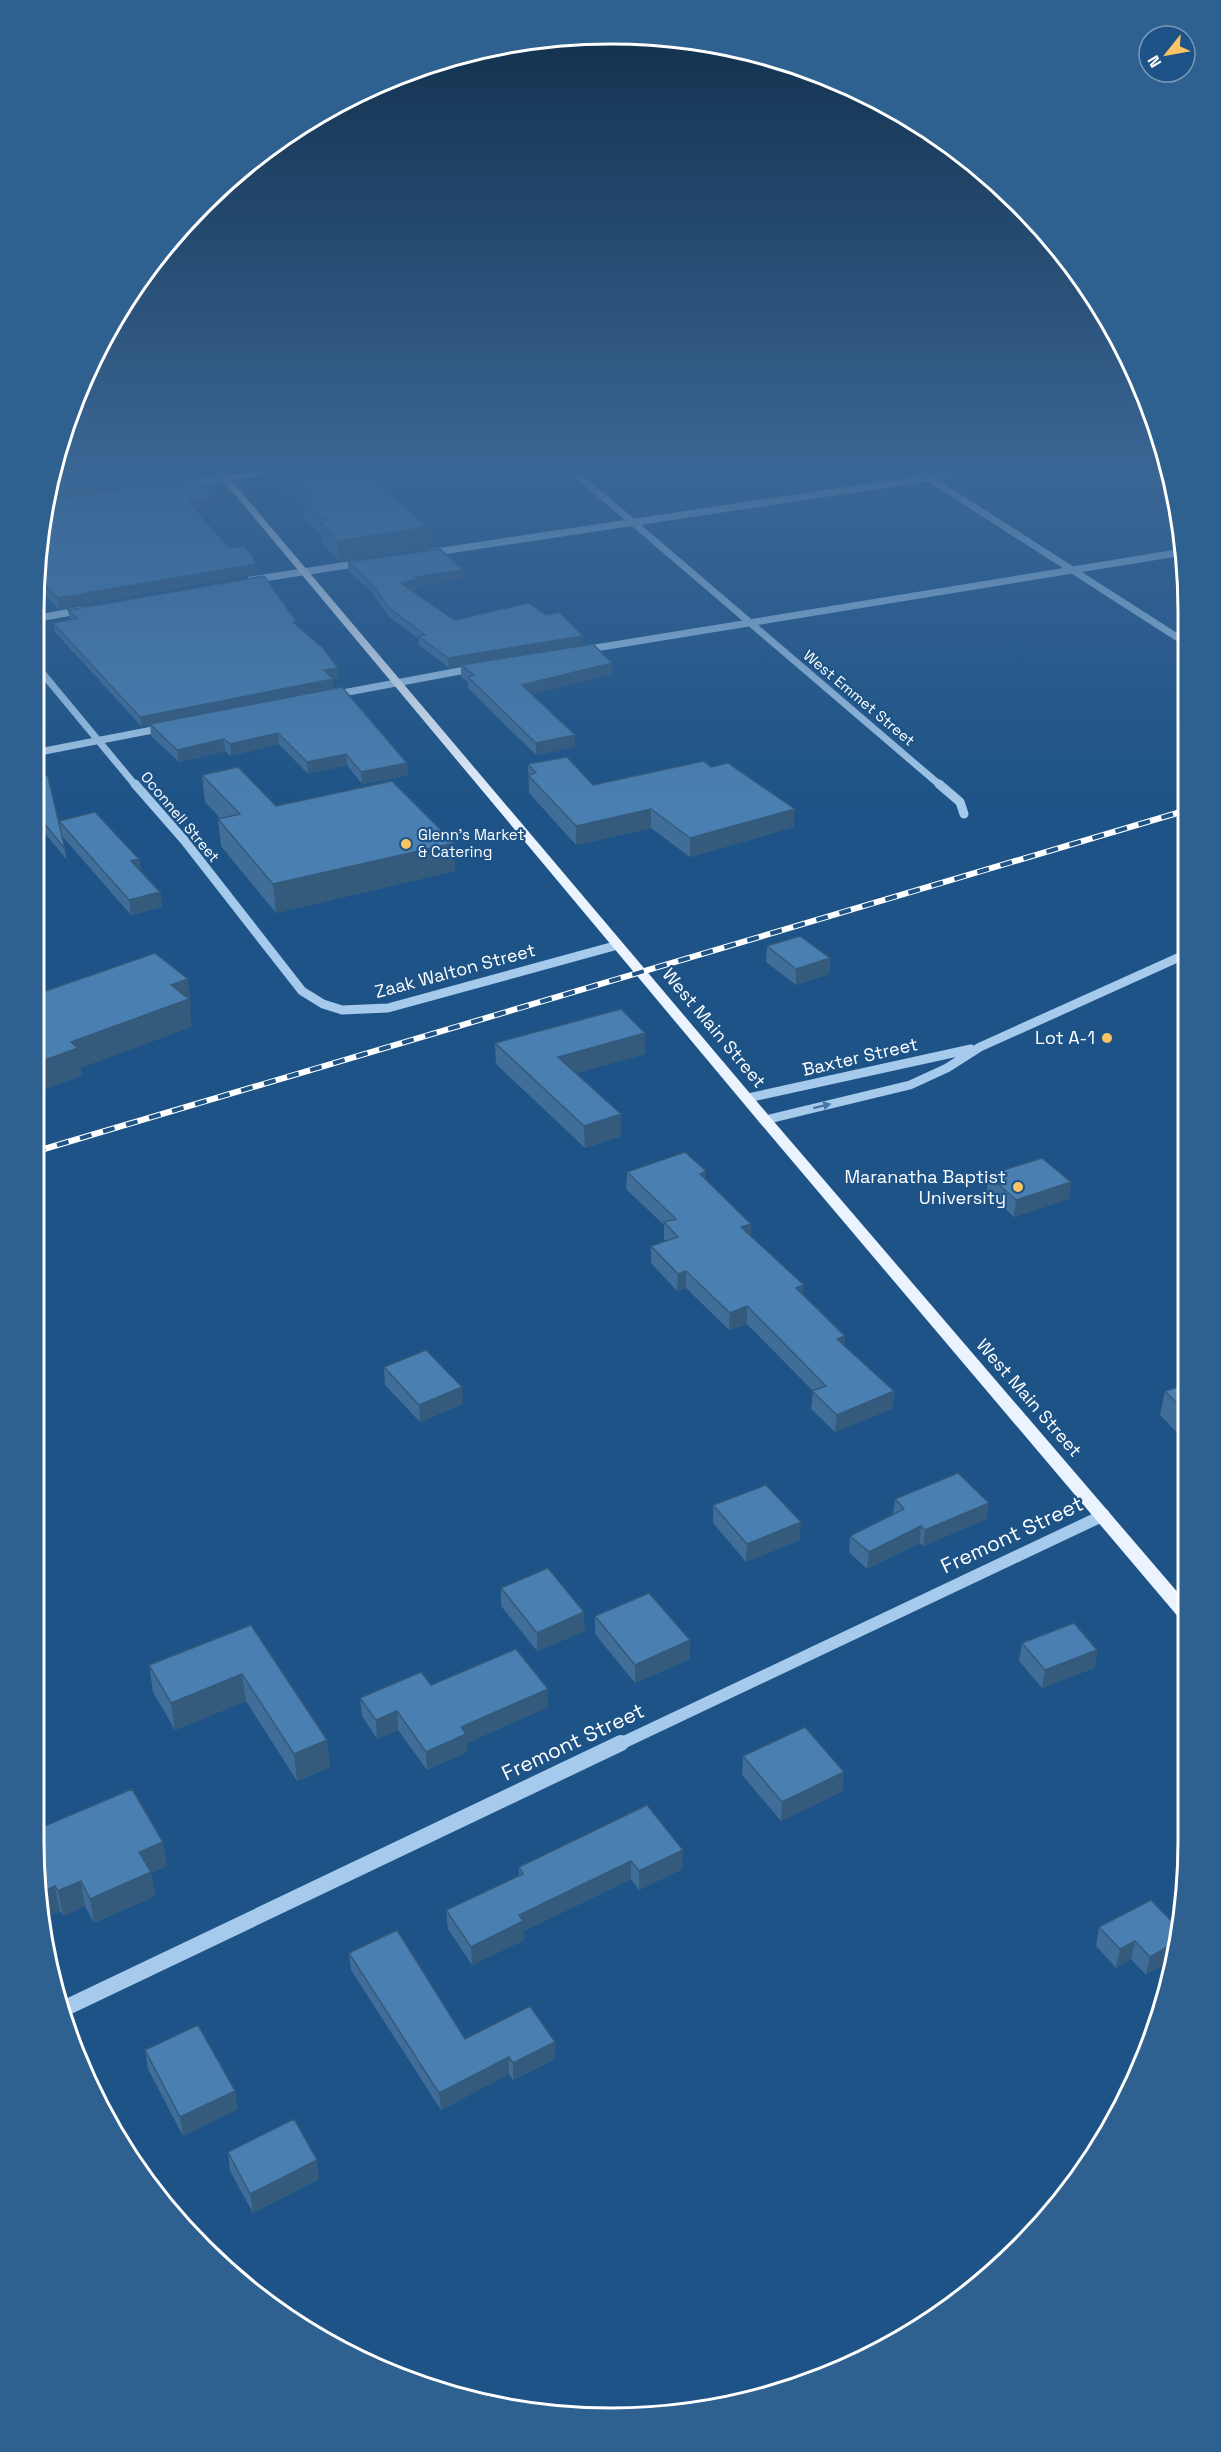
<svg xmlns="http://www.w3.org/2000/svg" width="1221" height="2452" font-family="'Space Grotesk',sans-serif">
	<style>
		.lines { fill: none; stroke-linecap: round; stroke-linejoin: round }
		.minor-far3 { stroke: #a5caeb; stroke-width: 7 }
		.minor-far2 { stroke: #a5caeb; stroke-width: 9 }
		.minor-far1 { stroke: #a5caeb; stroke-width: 12 }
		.minor { stroke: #a5caeb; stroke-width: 16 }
		.major { fill: #eaf3fe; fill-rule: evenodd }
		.rail-casing { stroke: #fff; stroke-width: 6 }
		.rail { stroke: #1d5386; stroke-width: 4; stroke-dasharray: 12; stroke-linecap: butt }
		.wall { fill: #406e98 }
		.shaded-wall { fill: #345a7c }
		.building { fill: #4a80b1; stroke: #345a7c; stroke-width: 1.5 }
		.oneway { fill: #4677a4 }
		.poi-dot { fill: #fac364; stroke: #1d5386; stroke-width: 2 }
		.labels { text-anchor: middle; stroke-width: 4.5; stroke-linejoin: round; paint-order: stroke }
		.far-street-label { font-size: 15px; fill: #fff; stroke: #1d5386 }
		.far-poi-label { font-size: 15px; fill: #fff; stroke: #1d5386; text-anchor: start }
		.street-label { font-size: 18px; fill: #fff; stroke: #1d5386 }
		.poi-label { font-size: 18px; fill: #fff; stroke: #1d5386; text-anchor: end }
		.near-street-label { font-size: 21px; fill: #fff; stroke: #1d5386 }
		.rim { fill: none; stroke: #fff; stroke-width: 3 }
	</style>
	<rect width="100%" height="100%" fill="#1d5386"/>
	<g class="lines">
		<!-- minor-far3 -->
		<path class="minor-far3" d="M567,466L941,786
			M910,466L1183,641
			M184,484L225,478
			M429,553L1008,466
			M251,580L361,563
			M34,619L82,610
			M583,650L1183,552
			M34,663L136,786
			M332,695L476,668
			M34,753L163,728"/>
		<!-- minor-far2 -->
		<path class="minor-far2" d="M135,784L184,840L302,991L323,1004L342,1010L388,1008L618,945
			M939,784L960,802L964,814
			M748,1098L971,1049
			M765,1120L910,1085L947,1068L980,1047L1184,955"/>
		<!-- minor-far1 -->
		<path class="minor-far1" d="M618,1745L1104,1515"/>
		<!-- minor -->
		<path class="minor" d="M61,2010L621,1743"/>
		<!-- major -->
		<path class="major" d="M211,466H220L227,475L295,466H317L313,469L231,480L770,1117L1186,1602V1620L1180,1619L760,1123Z"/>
		<!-- rail casing -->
		<g class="rail-casing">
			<path id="rail" d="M34,1152L1184,811"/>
		</g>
		<!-- rail -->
		<use href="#rail" class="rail"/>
	</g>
	<!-- wall -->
	<path class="wall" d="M255,466H408L409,486L385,489L429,547L339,561L322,543L321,534L304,520V507L265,478L264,468L258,469Z
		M213,497L214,507L196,510L229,548L258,574L59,609L34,585V573Z
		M348,562L465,579L418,585L419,588L411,590L454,620L546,615L583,636V645L612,674L532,694L575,735V747L536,755L468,688V682L461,677V666L449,668L419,645L418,638L389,617L371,591L348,571Z
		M68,610L296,624L339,677L332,679L333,689L408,775L362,784L347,765L308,774L279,744L231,756L225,751L179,762L151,736L150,725L141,726L55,632L53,623L70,619Z
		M528,764L593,785L711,767L794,827L690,857L651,828L576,845L529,793Z
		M34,770L60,828L59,821L139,859L141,872L160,892L162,907L131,915L62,836L67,860L34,820Z
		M202,775L276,806L455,871L276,913L221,846L218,819L220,818L205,802Z
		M767,946L830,958L829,974L796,985L766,962Z
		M495,1043L645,1054L576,1073L621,1114V1136L585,1148L496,1064Z
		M706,1171V1180L751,1236L804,1296L845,1336L844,1345L894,1391L892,1409L835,1432L811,1409L813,1391L747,1324L729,1330L686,1288L677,1291L651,1263V1246L666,1241L664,1239V1225L626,1189L627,1172Z
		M988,1175L1071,1182L1069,1199L1014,1217L987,1192Z
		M384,1367L463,1404L420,1422L385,1385Z
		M1185,1385L1186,1442L1160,1415L1165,1391Z
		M895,1499L987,1519L923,1546L920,1543L867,1569L849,1552L850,1536L893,1514Z
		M713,1505L800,1540L746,1562L713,1523Z
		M501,1588L585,1631L537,1651L501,1606Z
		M595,1616L690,1640V1659L635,1683L595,1634Z
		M251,1625L327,1740L330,1767L297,1781L246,1701L175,1730L153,1692L149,1665Z
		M1022,1643L1097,1650L1094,1668L1042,1688L1019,1661Z
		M431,1685L548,1689V1707L467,1743V1752L427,1770L398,1730L377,1739L362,1716L360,1698Z
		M743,1756L843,1791L781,1821L742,1775Z
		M647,1805L682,1869L639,1890L631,1879L524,1931V1940L472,1965L448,1929L446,1910L519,1876V1867Z
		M33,1842L167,1866L151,1873L155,1896L94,1923L85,1906L63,1916L60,1911L46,1917Z
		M1099,1927L1179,1929L1146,1975L1131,1959L1116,1968L1096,1946Z
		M349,1953L465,2039L555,2042V2059L513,2080L509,2074L441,2110L351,1970Z
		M145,2050L235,2091L237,2109L183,2136L148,2069Z
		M1129,2097L1109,2123V2122L1112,2104Z
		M228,2152L319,2179L253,2213L230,2171Z"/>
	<!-- shaded-wall -->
	<path class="shaded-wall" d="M257,466H264V468L258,469Z
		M408,466L409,486L367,492L366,472Z
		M183,469L184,479L46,500L48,490Z
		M213,497L214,507L189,511L188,501Z
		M428,527L429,547L339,561L338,541Z
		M257,564L258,574L59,609L58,598Z
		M464,570L465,579L418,585L419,588L402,591L401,583L415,577Z
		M583,636V645L449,668L448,658Z
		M612,663V674L522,697V685Z
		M338,668L339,677L325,680L324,670Z
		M333,679V689L141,726L140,717Z
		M37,717L40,731L34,733V718Z
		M278,733L279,744L231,756L230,744Z
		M575,735V747L536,755V743Z
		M224,739L225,751L179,762L177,750Z
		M346,754L347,765L308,774L307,762Z
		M407,763L408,775L362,784L361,772Z
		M651,809V828L576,845V826Z
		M795,809L794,827L690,857V838Z
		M454,843L455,871L276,913L273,884Z
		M139,859L141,874L131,861Z
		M160,892L162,907L131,915L129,900Z
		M830,958L829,974L796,985V969Z
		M188,979L191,1006L190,1007L192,1027L81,1068L82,1076L34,1093V1064L171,985Z
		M645,1033V1054L559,1078L558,1057Z
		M621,1114V1136L585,1148L584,1126Z
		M706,1171V1188L700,1174Z
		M1071,1182L1069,1199L1014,1217L1016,1200Z
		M751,1224V1241L741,1227Z
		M686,1271V1288L677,1291L678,1274Z
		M804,1285L803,1302L796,1288Z
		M747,1306V1324L729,1330L730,1313Z
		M845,1336L844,1353L837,1339Z
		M462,1387L463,1404L420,1422L419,1405Z
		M894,1391L892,1409L835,1432L837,1415Z
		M989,1503L987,1519L923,1546L925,1530Z
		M801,1522L800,1540L746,1562L747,1544Z
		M921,1526L920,1543L867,1569L869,1552Z
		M584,1612L585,1631L537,1651V1633Z
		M690,1640V1659L635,1683V1665Z
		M1097,1650L1094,1668L1042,1688L1045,1670Z
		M242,1674L246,1701L175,1730L171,1703Z
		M548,1689V1707L467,1743V1752L427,1770L426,1752L461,1727Z
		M397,1711L398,1730L377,1739L376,1720Z
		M327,1740L330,1767L297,1781L294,1754Z
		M844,1772L843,1791L781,1821L782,1802Z
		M163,1842L167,1866L151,1873L155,1896L94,1923L90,1899L139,1852Z
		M683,1850L682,1869L639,1890V1871Z
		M631,1861V1879L524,1931V1940L472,1965L471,1947L519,1915Z
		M81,1881L85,1906L63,1916L58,1891Z
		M55,1886L60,1911L46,1917L41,1892Z
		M1135,1941L1131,1959L1116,1968L1120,1949Z
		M1176,1942L1173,1960L1146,1975L1150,1957Z
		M555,2042V2059L513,2080V2063Z
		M509,2057V2074L441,2110L439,2093Z
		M235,2091L237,2109L183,2136L180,2117Z
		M317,2160L319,2179L253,2213L250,2194Z"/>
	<!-- building -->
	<path class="building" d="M52,466H179L183,469L48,490Z
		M274,466H408L366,472L428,527L338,541L320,522L329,521L303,500L315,498Z
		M194,478L213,497L188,501L229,548L245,546L257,564L58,598L34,576L46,501Z
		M440,549L464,570L415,577L418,579L401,583L454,620L529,603L546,615L559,612L583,636L448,658L418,636L425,635L389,608L370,582L348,562Z
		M264,576L296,621L293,622L323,648L338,668L324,670L333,679L140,717L53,623L77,618L68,610Z
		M593,644L612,663L522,685L575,735L536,743L468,677L474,675L461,665Z
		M342,687L407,763L361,772L346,754L307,762L278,733L230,744L224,739L177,750L150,724Z
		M567,757L593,785L704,761L711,767L728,763L795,809L690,838L651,809L576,826L528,775L536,773L528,764Z
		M238,767L276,806L392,781L454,843L273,884L218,819L240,814L202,775Z
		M40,769L48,777L65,849L34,811V770Z
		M95,812L139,859L131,861L160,892L129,900L59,821Z
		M800,936L830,958L796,969L767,946Z
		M155,953L188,979L171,985L189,999L71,1042L78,1048L34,1064V995Z
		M621,1009L645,1033L558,1057L621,1114L584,1126L495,1043Z
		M685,1152L706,1171L700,1174L751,1224L741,1227L804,1285L796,1288L845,1336L837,1339L894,1391L837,1415L812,1391L826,1386L747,1306L730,1313L686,1271L678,1274L651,1246L678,1237L664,1222L676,1219L627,1172Z
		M1042,1158L1071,1182L1016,1200L988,1175Z
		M426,1350L462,1387L419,1405L384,1367Z
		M1185,1385L1186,1413L1165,1391Z
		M958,1473L989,1503L925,1530L921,1526L869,1552L850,1536L904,1509L895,1499Z
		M766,1485L801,1522L747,1544L713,1505Z
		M548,1568L584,1612L537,1633L501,1588Z
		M649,1593L690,1640L635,1665L595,1616Z
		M1074,1623L1097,1650L1045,1670L1022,1643Z
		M251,1625L327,1740L294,1754L242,1674L171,1703L149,1665Z
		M516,1649L548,1689L461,1727L466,1734L426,1752L397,1711L376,1720L360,1698L421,1672L431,1685Z
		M805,1727L844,1772L782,1802L743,1756Z
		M132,1789L163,1842L139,1852L151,1872L90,1899L81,1881L58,1891L55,1886L41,1892L35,1853L37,1852L34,1845L33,1842V1831Z
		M647,1805L683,1850L639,1871L631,1861L519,1915L523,1921L471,1947L446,1910L523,1874L519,1867Z
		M1151,1900L1179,1929L1176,1942L1150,1957L1135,1941L1120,1949L1099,1927Z
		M397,1930L465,2039L530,2006L555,2042L513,2063L509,2057L439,2093L349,1953Z
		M198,2025L235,2091L180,2117L145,2050Z
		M1129,2096V2097L1118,2111L1112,2104Z
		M294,2119L317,2160L250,2194L228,2152Z"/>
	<!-- one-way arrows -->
	<defs><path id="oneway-solid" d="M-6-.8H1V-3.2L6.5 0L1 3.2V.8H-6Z" transform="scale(1.5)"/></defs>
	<use class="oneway" href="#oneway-solid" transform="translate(822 1106) rotate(-14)"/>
	<!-- sky -->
	<linearGradient id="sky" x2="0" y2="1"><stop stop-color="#102e4a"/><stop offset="0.58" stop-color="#3a6695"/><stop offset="1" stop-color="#3a6695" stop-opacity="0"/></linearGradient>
	<rect width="1221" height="809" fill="url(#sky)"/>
	<!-- markers -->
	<g class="poi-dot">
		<circle cx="406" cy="844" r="6"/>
		<circle cx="1107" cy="1038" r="6"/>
		<circle cx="1018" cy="1187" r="6"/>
	</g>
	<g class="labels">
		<!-- far-street labels -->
		<g class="far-street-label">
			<text transform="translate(859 698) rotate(40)" y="5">West Emmet Street</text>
			<text transform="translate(180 817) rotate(50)" y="5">Oconnell Street</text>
		</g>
		<!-- far-poi labels -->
		<g class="far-poi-label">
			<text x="418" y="840">Glenn's Market<tspan x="418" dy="17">&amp; Catering</tspan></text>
		</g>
		<!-- street labels -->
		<g class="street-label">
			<text transform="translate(455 971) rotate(-15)" y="6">Zaak Walton Street</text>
			<text transform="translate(714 1028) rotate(50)" y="6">West Main Street</text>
			<text transform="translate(860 1057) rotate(-13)" y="6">Baxter Street</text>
			<text transform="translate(1029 1398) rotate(49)" y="6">West Main Street</text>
		</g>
		<!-- poi labels -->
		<g class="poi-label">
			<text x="1095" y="1044">Lot A-1</text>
			<text x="1006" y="1183">Maranatha Baptist<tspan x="1006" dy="21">University</tspan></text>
		</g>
		<!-- near-street labels -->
		<g class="near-street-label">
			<text transform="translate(1012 1535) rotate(-25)" y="7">Fremont Street</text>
			<text transform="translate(573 1742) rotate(-25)" y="7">Fremont Street</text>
		</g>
	</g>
	<!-- crop -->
	<path d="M0 0H1221V2452H0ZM611 44H611A567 567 0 0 1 1178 611V1841A567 567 0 0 1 611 2408H611A567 567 0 0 1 44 1841V611A567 567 0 0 1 611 44Z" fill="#2f6190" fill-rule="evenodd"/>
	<path class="rim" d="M611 44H611A567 567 0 0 1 1178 611V1841A567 567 0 0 1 611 2408H611A567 567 0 0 1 44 1841V611A567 567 0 0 1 611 44Z"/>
	<!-- north arrow -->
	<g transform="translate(1167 54) rotate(239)"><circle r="28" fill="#1d5386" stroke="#7798b6" stroke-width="1.5"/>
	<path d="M0-4.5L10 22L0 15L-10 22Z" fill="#fac364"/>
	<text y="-9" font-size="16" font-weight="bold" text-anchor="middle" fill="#ffffff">N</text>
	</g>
</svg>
